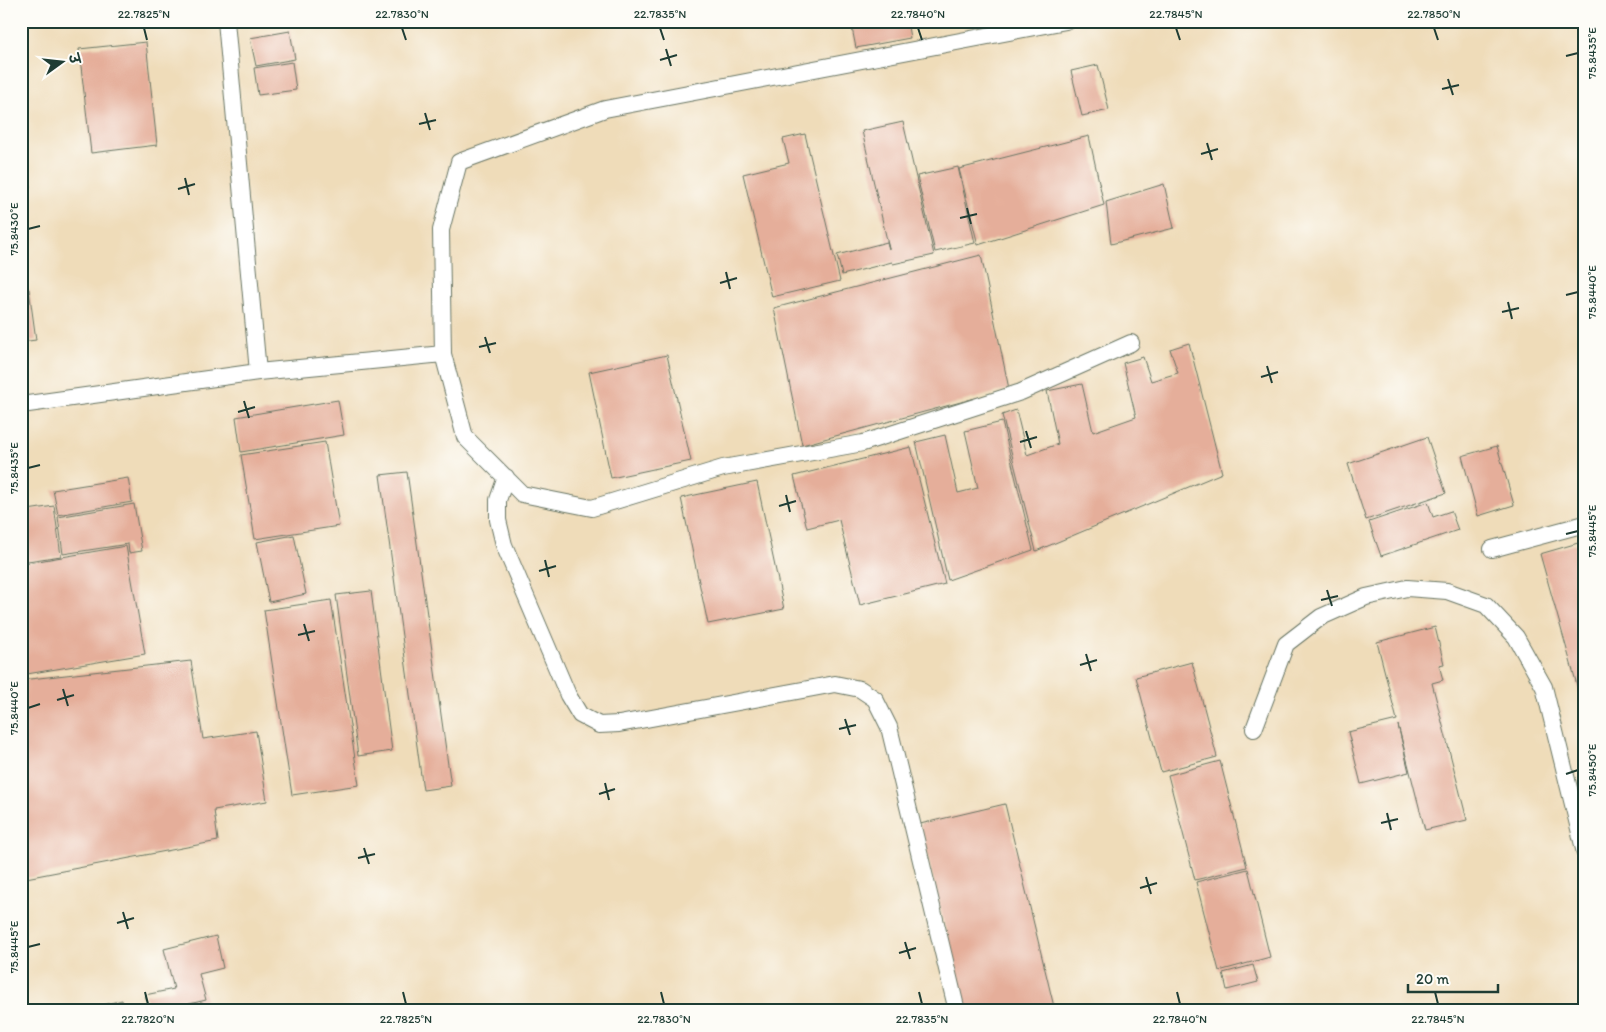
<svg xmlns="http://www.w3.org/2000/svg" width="1606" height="1032" font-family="Itim,'Playpen Sans Deva',sans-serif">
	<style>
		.building { fill: #e5ae9a }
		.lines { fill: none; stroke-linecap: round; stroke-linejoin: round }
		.service-casing { stroke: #687563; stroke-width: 18 }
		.service { stroke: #fff; stroke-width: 16 }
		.ticks { fill: none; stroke: #1f3d34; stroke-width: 2 }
		.neatline { fill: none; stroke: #1f3d34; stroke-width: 2 }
		.ticks-label { font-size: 12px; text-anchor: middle; fill: #1f3d34 }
	</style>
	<rect width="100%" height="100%" fill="#fdfcf7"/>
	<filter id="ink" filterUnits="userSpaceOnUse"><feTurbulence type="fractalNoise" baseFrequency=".02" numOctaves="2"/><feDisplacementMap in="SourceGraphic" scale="10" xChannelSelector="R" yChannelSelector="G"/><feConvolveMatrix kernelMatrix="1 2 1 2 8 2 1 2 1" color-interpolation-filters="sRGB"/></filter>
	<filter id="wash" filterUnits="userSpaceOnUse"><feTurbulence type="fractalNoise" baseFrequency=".0096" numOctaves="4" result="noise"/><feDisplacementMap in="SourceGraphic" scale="20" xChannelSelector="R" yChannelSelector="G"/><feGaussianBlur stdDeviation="1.12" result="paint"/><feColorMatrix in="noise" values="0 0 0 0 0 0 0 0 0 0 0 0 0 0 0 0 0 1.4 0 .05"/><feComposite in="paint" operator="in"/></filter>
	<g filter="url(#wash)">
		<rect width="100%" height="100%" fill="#efdcb9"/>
		<g id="blocks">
			<!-- building -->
			<path class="building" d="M885,21H907L910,38L856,48L852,28Z
				M290,31L295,59L256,66L250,38Z
				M146,42L157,145L91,153L79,49Z
				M292,62L296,90L258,95L254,68Z
				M1098,65L1109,110L1082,116L1071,71Z
				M903,122L934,255L893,264L892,262L842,275L837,255L887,242L889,249L862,131Z
				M21,127H22L30,188L21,190Z
				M805,134L840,281L772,297L743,174L789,163L783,139Z
				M1089,136L1104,205L978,245L959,169Z
				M958,167L975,243L935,252L917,176Z
				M1164,184L1174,228L1111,244L1106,202Z
				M981,255L1009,389L802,445L774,308Z
				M29,289L36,340L21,342V290Z
				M1189,343L1222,473L1036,551L1002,415L1016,410L1027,455L1058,444L1047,391L1082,384L1093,432L1136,417L1123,363L1143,357L1151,381L1178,373L1170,349Z
				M667,355L691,461L611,478L589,372Z
				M338,400L344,435L241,452L236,417Z
				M1002,422L1033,550L948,580L916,442L945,435L958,493L978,488L965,431Z
				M1427,437L1446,493L1366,520L1348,464Z
				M325,442L339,526L255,539L241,455Z
				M1497,446L1514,505L1478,516L1462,456Z
				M911,447L945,584L860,605L839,520L807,528L794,476Z
				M407,472L451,786L423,790L380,475Z
				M128,478L132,502L58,515L53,490Z
				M757,482L784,609L708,624L681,498Z
				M1428,502L1433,517L1451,511L1458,530L1381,556L1369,522Z
				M134,504L142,551L129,553L128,544L63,554L58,517Z
				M54,506L61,556L21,562V511Z
				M294,535L306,594L269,602L257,542Z
				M1585,541V710H1584L1540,554Z
				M126,546L145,654L21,675V564Z
				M371,591L392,751L358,756L336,595Z
				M331,600L359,785L292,795L264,610Z
				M1435,627L1444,664L1439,665L1443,680L1432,683L1467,820L1425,830L1398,725L1409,772L1361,784L1348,732L1397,720L1377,642Z
				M191,661L203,739L256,731L267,801L214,810L218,841L21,879V680Z
				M1192,662L1217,757L1161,772L1136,677Z
				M1220,761L1247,867L1195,880L1168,775Z
				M1005,804L1055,1011H965L920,824Z
				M1248,869L1270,957L1219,971L1196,882Z
				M216,936L223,968L199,974L206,1000L189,1004L191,1011H127L148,1005L145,995L174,989L164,949Z
				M1253,965L1258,982L1227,990L1223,973Z
				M122,1000L124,1011H95V1007Z"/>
		</g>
	</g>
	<g filter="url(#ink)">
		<use href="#blocks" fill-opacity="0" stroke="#687563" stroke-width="1"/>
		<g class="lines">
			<!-- service casing -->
			<g class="service-casing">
				<path id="service" d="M226,21L258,372
					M443,354L465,437L522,494L592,508L723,468L863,443L1021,392L1131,343
					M21,405L258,372L443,354L441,230L459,162L605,109L1066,21
					M506,477L498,500V520L504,545L568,695L580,715L599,725L619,724L835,684L860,689L875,699L889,727L957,1011
					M1492,549L1585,524
					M1254,729L1286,644L1321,617L1366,597L1407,588L1447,591L1486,605L1516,637L1544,687L1585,853"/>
			</g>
			<!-- service -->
			<use href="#service" class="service"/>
		</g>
	</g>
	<!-- ticks -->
	<path class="ticks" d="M144,28L147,40M402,28L406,40M660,28L664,40M918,28L922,40M1176,28L1180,40M1434,28L1438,40M666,49L671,66M1566,56L1578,53M660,60L677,55M1448,79L1453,95M1442,89L1459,85M425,113L430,130M419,124L436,120M1207,143L1212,160M1201,154L1218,149M185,178L189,195M178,189L195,184M967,208L971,224M960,218L977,214M28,229L40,226M726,272L730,289M720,283L737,278M1566,295L1578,292M1508,302L1512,319M1502,312L1519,308M485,337L490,353M479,347L496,343M1267,366L1272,383M1261,377L1278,372M244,401L249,418M238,412L255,407M1026,431L1031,448M1020,442L1037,437M28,468L40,465M786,495L790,512M779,506L796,501M1566,534L1578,531M545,560L549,577M539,571L556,566M1327,590L1332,606M1321,600L1338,596M304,624L309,641M298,635L315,631M1086,654L1091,671M1080,665L1097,660M63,689L68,706M57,700L74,695M28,708L40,704M845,719L850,735M839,729L856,725M1566,774L1578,770M605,783L609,800M599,794L615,789M1387,813L1391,830M1381,823L1398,819M364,848L369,864M358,858L375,854M1146,877L1151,894M1140,888L1157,883M123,912L128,929M117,923L134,918M905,942L910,959M28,947L40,944M899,953L916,948M145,992L148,1004M403,992L406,1004M661,992L664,1004M919,992L922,1004M1177,992L1180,1004M1435,992L1438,1004"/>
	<!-- margin -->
	<rect width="1606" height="1032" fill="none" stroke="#fdfcf7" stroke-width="55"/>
	<!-- north arrow -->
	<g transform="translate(62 62) rotate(75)" stroke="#fdfcf7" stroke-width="4" paint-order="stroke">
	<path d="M0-4L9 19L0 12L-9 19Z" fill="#1f3d34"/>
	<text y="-8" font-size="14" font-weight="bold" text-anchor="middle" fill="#1f3d34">उ</text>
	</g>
	<!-- scale -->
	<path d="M1408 984v8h90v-8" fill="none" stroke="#1f3d34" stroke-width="2.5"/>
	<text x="1416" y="984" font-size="15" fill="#1f3d34" stroke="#fdfcf7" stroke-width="4" paint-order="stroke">20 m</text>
	<rect x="28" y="28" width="1550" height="976" class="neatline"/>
	<g class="ticks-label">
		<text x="144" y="18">22.7825°N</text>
		<text x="402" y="18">22.7830°N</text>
		<text x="660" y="18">22.7835°N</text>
		<text x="918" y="18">22.7840°N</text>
		<text x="1176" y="18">22.7845°N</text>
		<text x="1434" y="18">22.7850°N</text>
		<text transform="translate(1592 53) rotate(-90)" y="4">75.8435°E</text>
		<text transform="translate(14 229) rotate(-90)" y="4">75.8430°E</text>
		<text transform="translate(1592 292) rotate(-90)" y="4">75.8440°E</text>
		<text transform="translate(14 468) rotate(-90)" y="4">75.8435°E</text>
		<text transform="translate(1592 531) rotate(-90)" y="4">75.8445°E</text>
		<text transform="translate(14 708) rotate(-90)" y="4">75.8440°E</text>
		<text transform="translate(1592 770) rotate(-90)" y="4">75.8450°E</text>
		<text transform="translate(14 947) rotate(-90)" y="4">75.8445°E</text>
		<text x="148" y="1023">22.7820°N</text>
		<text x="406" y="1023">22.7825°N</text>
		<text x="664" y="1023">22.7830°N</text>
		<text x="922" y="1023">22.7835°N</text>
		<text x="1180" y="1023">22.7840°N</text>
		<text x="1438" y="1023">22.7845°N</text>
	</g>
</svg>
